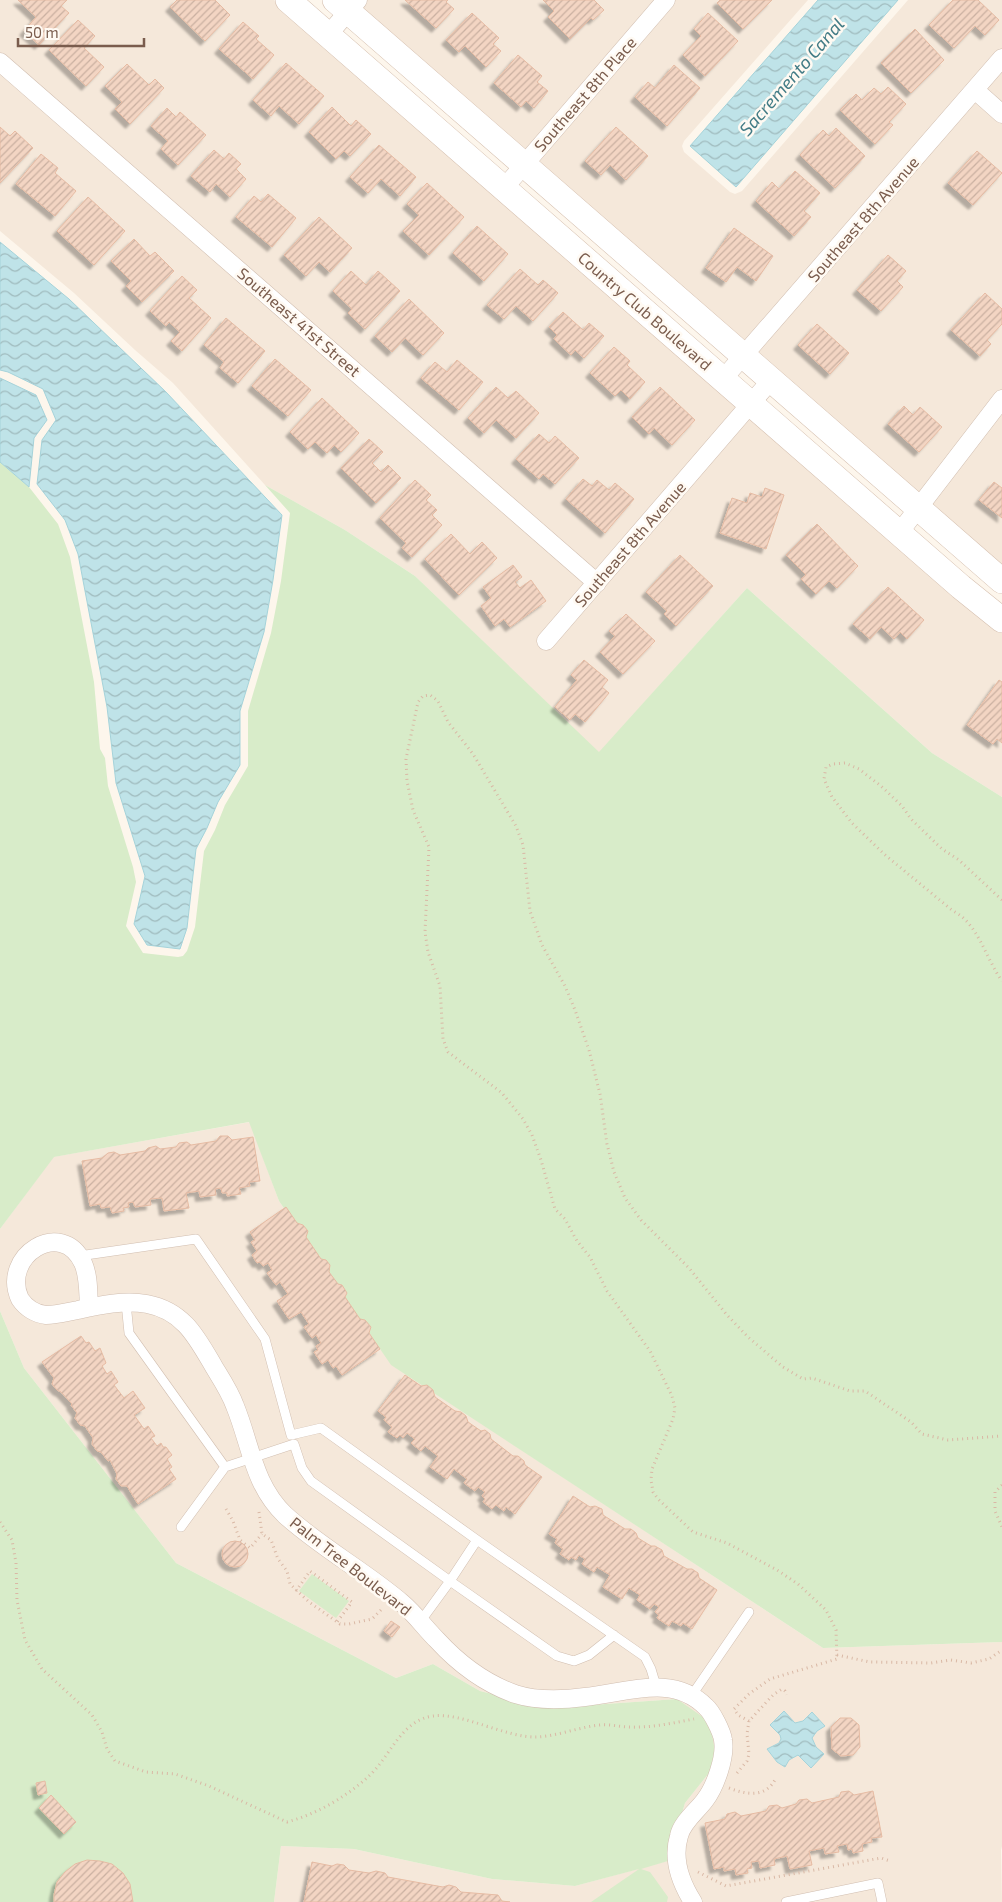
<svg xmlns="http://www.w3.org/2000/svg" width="1002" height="1902" font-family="'Exo 2',sans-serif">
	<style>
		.residential { fill: #f5e8da }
		.green { fill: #d8ecc9 }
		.water { fill: url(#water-waves); stroke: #a5d3da }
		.building { fill: url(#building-hatch); stroke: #e6bba3; filter: url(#shadow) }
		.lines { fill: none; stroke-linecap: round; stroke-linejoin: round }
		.service-casing { stroke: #d1beb0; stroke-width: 10 }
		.minor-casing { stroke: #d1beb0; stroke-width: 19 }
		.secondary-casing { stroke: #d6c0b0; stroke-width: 26 }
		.path { stroke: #d9b8a5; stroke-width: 3; stroke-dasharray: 1 4; stroke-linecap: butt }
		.service { stroke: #fff; stroke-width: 9 }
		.minor { stroke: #fff; stroke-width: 18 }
		.secondary { stroke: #fff; stroke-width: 25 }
		.labels { text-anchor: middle; stroke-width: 5; stroke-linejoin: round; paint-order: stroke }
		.street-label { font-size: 16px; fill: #7a5c4d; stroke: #fffaf3 }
		.water-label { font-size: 18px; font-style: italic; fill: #437c86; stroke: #fffaf3 }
	</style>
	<defs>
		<pattern id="water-waves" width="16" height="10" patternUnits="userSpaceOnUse" patternTransform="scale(1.25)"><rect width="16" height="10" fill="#bfe3e8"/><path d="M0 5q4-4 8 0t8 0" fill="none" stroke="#a0bbbe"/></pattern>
		<pattern id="building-hatch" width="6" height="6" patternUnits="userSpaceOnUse" patternTransform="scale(1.25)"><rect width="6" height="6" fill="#f3d5c3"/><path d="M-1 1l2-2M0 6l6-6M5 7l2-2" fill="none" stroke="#cab0a1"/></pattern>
		<filter id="shadow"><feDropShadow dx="-4.5" dy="4.5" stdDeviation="1" flood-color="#0004"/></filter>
	</defs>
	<rect width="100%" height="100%" fill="#fdf6ec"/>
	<!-- residential -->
	<path class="residential" d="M0,0H274L982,617L1002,632V797L932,753L747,588L599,753L415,576L345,530L265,485L173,383L135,350L74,293L0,231Z
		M349,0H808L684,141L682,146L684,152L730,192L735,194L742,191L908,0H1002V568Z
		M250,1122L279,1201L392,1365L823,1648L1002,1642V1846L1001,1850L1002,1902H274L281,1846L354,1849L492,1879L575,1886L667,1861L685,1803L717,1763L677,1699L549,1708L480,1691L433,1664L396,1678L176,1563L24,1368L0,1311V1229L53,1157Z"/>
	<!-- green -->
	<path class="green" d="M0,462L29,487L58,524L70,557L94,682L100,749L105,758L108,786L133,867L136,882L126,926L143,953L178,957L183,956L187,951L195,927L204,851L215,830L225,805L248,766V711L271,633L281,581L290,513L265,485L345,530L415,576L599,752L747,588L932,753L1002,797V1642L823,1648L391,1365L279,1201L249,1122L54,1157L0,1229Z
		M0,1311L24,1368L176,1563L396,1678L433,1664L480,1691L549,1708L677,1699L710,1722L717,1763L685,1803L668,1861L641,1869L650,1872L668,1897L667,1902H591L639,1869L575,1886L492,1879L354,1849L281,1846L274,1902H0Z
		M312,1574L349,1601L336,1618L299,1591Z"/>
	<!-- water -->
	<path class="water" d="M818,0H898L736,187L690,146Z
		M0,242L69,299L166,392L282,515L273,580L264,632L240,711V765L218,802L207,828L196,849L187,928L180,949L147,945L134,924L145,876L116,783L107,707L78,554L65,520L37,484L42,440L56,420L43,389L8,372L0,370Z
		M0,378L36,395L47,420L34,438L29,487L0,462Z
		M784,1711L795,1723L803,1721L812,1712L825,1726L817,1731L812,1738L816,1747L824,1754L811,1768L798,1755L789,1760L785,1767L777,1762L767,1749L779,1743L781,1739L780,1735L770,1725Z"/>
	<!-- building -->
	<path class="building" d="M18,0H67L61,6L69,13L39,45L24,31L36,17Z
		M177,0H215L230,15L205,41L170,7Z
		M405,0H448L446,2L454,9L436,28Z
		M543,0H594L604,10L593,20L591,18L570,39L548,17L554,11Z
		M720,0H772L743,29L717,3Z
		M953,0H978L999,20L985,35L975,26L954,48L929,25Z
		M472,13L499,38L493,44L501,51L486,67L465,46L459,52L446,40Z
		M708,13L738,41L705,76L683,55L701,36L694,29Z
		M78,20L95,36L84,48L104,67L86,86L49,50Z
		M243,22L259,36L256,39L274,55L253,79L219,49Z
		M915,29L944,60L911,93L881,63Z
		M518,55L542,76L537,82L548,91L534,108L526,101L521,107L494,83Z
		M286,63L324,96L299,124L279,106L271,116L253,100Z
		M127,64L149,85L155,79L164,88L130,124L115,109L122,102L105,86Z
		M674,65L700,88L667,126L635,97L648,82L655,88Z
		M888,87L906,104L889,122L893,125L875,144L840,110L856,94L862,100L874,88L881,94Z
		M332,107L351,126L356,120L371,134L350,156L344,151L336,159L309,132Z
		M167,108L176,117L180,112L206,135L178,165L161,149L168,141L151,126Z
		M0,127L10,136L15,131L33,148L0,183Z
		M616,127L648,156L626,180L610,165L601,175L585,161Z
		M836,128L865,156L835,188L800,155L823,130L829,136Z
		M379,145L416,177L400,196L381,179L368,193L350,177Z
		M214,150L224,159L229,153L241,164L236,169L246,179L230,197L216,184L210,192L191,176Z
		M977,151L1002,173L973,205L948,183Z
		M41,154L58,168L55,173L76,191L55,216L16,184Z
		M795,171L820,193L804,211L811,217L794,236L756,201L772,182L779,189Z
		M427,183L464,217L429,255L403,231L419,215L407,204Z
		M268,194L296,218L272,247L236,217L254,196L261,202Z
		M88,197L125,231L94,265L57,231Z
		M319,217L352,248L330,272L319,262L306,276L284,255Z
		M477,226L508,254L484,281L453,253Z
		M734,228L773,256L756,281L737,267L726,282L706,268Z
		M134,239L150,256L155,252L174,271L142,302L126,286L131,281L111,261Z
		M888,255L906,271L897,281L903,287L881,311L857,290Z
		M520,269L538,285L543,280L558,293L533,321L516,306L504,319L487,305Z
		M351,271L366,285L378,271L400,291L365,329L348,313L352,309L333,291Z
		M182,276L197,290L189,298L211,318L182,351L171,341L180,332L169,322L166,326L150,311Z
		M985,293L1002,309V324L987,340L991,344L980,356L951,330Z
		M409,299L444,333L423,355L405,338L392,352L375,336Z
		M563,312L583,330L589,323L604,336L584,358L575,350L571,355L554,339L557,335L549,327Z
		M226,318L265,351L238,383L220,368L224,362L204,345Z
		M817,324L849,353L830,374L798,345Z
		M614,347L630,361L627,365L645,382L630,399L621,390L615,396L590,373Z
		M275,359L311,390L288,416L252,386Z
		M457,360L483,382L459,410L421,378L435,362L447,372Z
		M496,387L508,398L516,391L539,413L516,438L496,420L484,433L468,418Z
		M660,387L695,420L672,445L654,428L649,434L632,417Z
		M322,398L359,433L341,452L334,445L327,453L315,442L308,449L290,432Z
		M904,406L913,415L920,407L942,427L919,452L888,424Z
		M539,434L549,443L555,436L579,458L555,484L543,474L539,479L516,459Z
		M369,439L383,452L372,463L381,472L388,465L401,478L376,503L341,468Z
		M583,479L592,486L597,480L609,490L615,483L634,499L605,533L566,499Z
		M415,480L431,495L426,500L437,510L432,515L442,525L412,557L402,548L406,543L380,518Z
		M994,482L1002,488V518L979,500Z
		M765,488L784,495L766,549L720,533L732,498L747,503L750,493L762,497Z
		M817,524L858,566L837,588L829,581L816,594L801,579L806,575L786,555Z
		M451,534L470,554L482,542L497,558L459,595L425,559Z
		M680,555L713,586L676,626L664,614L667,611L646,592Z
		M513,565L522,577L515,582L520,588L531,580L546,601L510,627L504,619L495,626L481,606L491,598L483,587Z
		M888,587L924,620L907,639L900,632L894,639L881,627L870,639L853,624Z
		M626,614L655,641L623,674L600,652L615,636L609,631Z
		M584,660L608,680L602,687L609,693L585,722L575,714L570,720L555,707L577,680L571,675Z
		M999,680L1002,682V743L997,739L993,744L967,725Z
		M220,1136H228L232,1140L253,1137L260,1181L249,1182L250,1186L239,1188L241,1194L227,1196V1193H222L221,1188L215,1189L216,1195L200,1197L199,1191L186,1193L189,1208L164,1211L162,1198L150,1199L151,1205L135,1207L133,1202L128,1203L129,1207L123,1208L124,1211L112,1213L110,1207L101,1208L100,1204L90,1206L82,1161L102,1158L108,1153L114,1152L120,1155L145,1151L148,1148L156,1146L160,1149L176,1147L179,1143L187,1142L191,1145L216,1141Z
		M286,1207L297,1223L303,1225L308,1231L306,1237L321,1259L326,1260L330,1265L329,1272L338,1284L342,1285L347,1293L345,1297L360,1319L365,1320L371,1327L369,1333L380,1349L342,1375L336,1366L333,1368L328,1360L322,1364L314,1352L318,1350L316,1346L321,1343L316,1335L312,1338L304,1327L309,1324L301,1312L289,1319L277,1301L288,1294L280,1282L276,1285L267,1273L272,1270L268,1263L263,1266L260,1262L257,1263L252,1255L257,1251L251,1242L255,1240L250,1232Z
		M81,1336L86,1343L89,1342L95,1351L100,1348L106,1363L102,1366L107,1374L111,1371L118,1382L114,1385L124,1398L133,1391L145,1408L134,1415L144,1429L148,1426L155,1436L151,1438L157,1446L161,1443L163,1447H166L172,1455L167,1459L172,1467L169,1469L176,1479L138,1504L127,1486H121L116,1479L117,1474L110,1460L108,1461L101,1452L97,1451L92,1444L93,1438L85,1426L80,1425L75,1418L77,1413L71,1405L72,1404L61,1392L57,1390L52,1384L54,1378L42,1362Z
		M405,1375L421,1386L427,1385L433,1390L435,1397L455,1411L461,1412L466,1416L468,1422L481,1431L485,1430L490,1434L491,1439L513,1456H518L524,1461L525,1465L542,1477L515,1514L506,1507L504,1511L496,1505L492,1509L483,1502L485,1499L482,1496L485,1492L478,1487L475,1491L464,1483L467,1479L454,1469L447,1479L430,1467L438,1456L425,1446L421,1451L411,1443L415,1439L407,1433L403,1438L400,1435L397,1438L388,1432L392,1427L384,1420L386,1417L378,1411Z
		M573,1496L590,1507L595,1506L602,1509L603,1515L625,1529H631L636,1533L638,1538L651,1546H655L662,1550L664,1556L687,1569H692L698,1573L699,1578L717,1590L692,1629L683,1623L681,1626L672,1621L669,1626L657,1618L659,1615L655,1612L659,1607L654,1604L650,1609L637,1600L640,1595L629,1588L622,1599L603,1587L610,1575L597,1567L594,1572L582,1564L585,1559L579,1555L576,1560L571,1557L569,1560L560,1554L563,1549L555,1543L557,1539L549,1534Z
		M222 1554a13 13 0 1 1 26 0a13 13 0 1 1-26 0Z
		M391,1621L400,1627L392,1637L384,1631Z
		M840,1718H851L859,1725L860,1747L853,1755L841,1756L832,1749L831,1727Z
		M45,1781L47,1793L38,1795L36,1783Z
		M849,1791L854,1795L873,1791L882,1837L871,1838L872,1842L862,1844L863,1851L853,1853L852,1849L848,1850L847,1844L837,1846L839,1852L825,1854L824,1848L809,1851L812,1865L790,1869L787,1856L774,1859L775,1865L760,1868L759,1861L751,1862L752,1868L747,1869L748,1873L736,1875L735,1869L724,1871V1867L714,1869L705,1823L725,1819L727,1814L735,1812L741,1816L766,1811L769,1806L777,1805L782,1808L796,1804L799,1800L807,1799L812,1803L839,1797L841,1792Z
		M51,1795L76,1822L64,1834L39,1808Z
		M87,1860L100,1861L112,1864L123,1873L130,1884L133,1902H54V1895L57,1882L65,1872L75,1864Z
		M312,1862L332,1866L337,1864L344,1865L349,1870L369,1873L376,1871L385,1873L388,1877L443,1887L449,1885L456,1887L461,1892L498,1895L502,1901L510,1902H304Z"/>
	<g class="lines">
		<!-- service casing -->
		<g class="service-casing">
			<path id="service" d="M79,1256L196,1239L265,1339L291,1435L321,1428L477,1540L645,1657L651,1669L656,1686
				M126,1303L129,1333L225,1467L294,1444L302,1468L311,1481L450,1581L477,1540
				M181,1527L225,1467
				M420,1622L450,1581L557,1656L574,1661L589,1655L614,1635
				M692,1695L749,1612
				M786,1902L878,1883L882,1902"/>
		</g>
		<!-- minor casing -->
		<g class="minor-casing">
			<path id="minor" d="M328,35L358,0
				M0,62L597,583
				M975,90L1002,114
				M504,188L666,0
				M723,379L1002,58
				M899,533L1002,399
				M546,641L772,379
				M89,1307C88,1293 89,1276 83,1263C62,1217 0,1256 20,1299C26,1308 36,1314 46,1315C57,1315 67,1312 78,1310C100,1305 124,1300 147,1304C184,1311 197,1338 214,1367C222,1380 230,1392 235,1406C251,1445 253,1484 285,1515C320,1547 366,1572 402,1603C415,1614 425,1628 437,1640C459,1664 484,1683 515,1694C537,1701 563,1700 585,1697C626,1693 673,1673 706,1707C712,1712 722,1732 723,1740C726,1757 715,1787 705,1800C697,1811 682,1822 679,1836C672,1859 681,1883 693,1902"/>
		</g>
		<!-- secondary casing -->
		<g class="secondary-casing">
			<path id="secondary" d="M288,0L961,587L1002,620
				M335,0L1002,581"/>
		</g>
		<!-- path -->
		<path class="path" d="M1002,900L959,860L942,849L911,819L902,806L881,786L859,769L845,763L833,764L826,767L824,779L832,797L852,823L884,854L953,911C978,923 986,959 1002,981
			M1002,1485L995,1492V1511L1002,1527
			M226,1509L233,1521L240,1540L250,1548L262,1534
			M259,1512L262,1534L271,1540L278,1559L287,1571L290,1584L309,1602L340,1624H349L372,1619L383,1608
			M0,1522L12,1540L16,1563L17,1600L25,1640L42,1669L92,1715L102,1732L107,1749L115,1761L146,1772L175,1774L209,1786L287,1822C317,1814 346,1797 369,1776C390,1757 401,1720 433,1716C462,1712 506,1738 537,1737C558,1736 579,1727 600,1725C610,1724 620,1727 630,1727C651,1728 673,1723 694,1719
			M296,1591L310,1571L352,1602L337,1622
			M837,1655L870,1662L931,1663L951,1660L971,1663L989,1659L1002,1650
			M749,1721L738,1715L734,1709L749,1694L770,1679L837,1659L836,1630L826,1610L798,1584L777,1570L727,1543L693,1532L658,1499L653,1492L651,1480L652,1469L673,1419L675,1408L672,1396L650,1351L607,1291L590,1257L577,1241L565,1219L555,1209L541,1160L532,1135L523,1119L502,1093L448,1052L443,1039L440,986L428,952L425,932L429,847L413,810L407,781L406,759L418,702L423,696L430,695L438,701L448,722L473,754L516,826L523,845L530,911L542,945L565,986L575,1010L589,1050L600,1094L607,1144L614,1172L625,1198L641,1220L689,1268L727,1315L748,1337L783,1367L803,1379L812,1378L850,1391H865L911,1422L922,1434L948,1440L1002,1436
			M737,1773L747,1761L749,1754L747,1734L749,1721L773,1695L782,1689L785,1691L786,1695
			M729,1788C747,1795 766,1798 776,1778
			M698,1872L726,1886L881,1858L890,1861"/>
		<!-- service -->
		<use href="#service" class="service"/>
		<!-- minor -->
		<use href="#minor" class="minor"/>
		<!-- secondary -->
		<use href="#secondary" class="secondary"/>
	</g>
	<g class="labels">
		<!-- street labels -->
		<g class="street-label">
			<text transform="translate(585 94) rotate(-49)" y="6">Southeast 8th Place</text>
			<text transform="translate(863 219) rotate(-49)" y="6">Southeast 8th Avenue</text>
			<text transform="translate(645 311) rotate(41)" y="6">Country Club Boulevard</text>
			<text transform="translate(299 322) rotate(41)" y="6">Southeast 41st Street</text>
			<text transform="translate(630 544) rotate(-49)" y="6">Southeast 8th Avenue</text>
			<text transform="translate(351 1566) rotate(38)" y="6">Palm Tree Boulevard</text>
		</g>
		<!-- water labels -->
		<g class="water-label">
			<text transform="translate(792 77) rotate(-49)" y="6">Sacremento Canal</text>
		</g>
	</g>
	<!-- scale -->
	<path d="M18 38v8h126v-8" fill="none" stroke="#7a5c4d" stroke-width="2.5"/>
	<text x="25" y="38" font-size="15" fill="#7a5c4d" stroke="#fffaf3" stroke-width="4" paint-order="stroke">50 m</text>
</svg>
